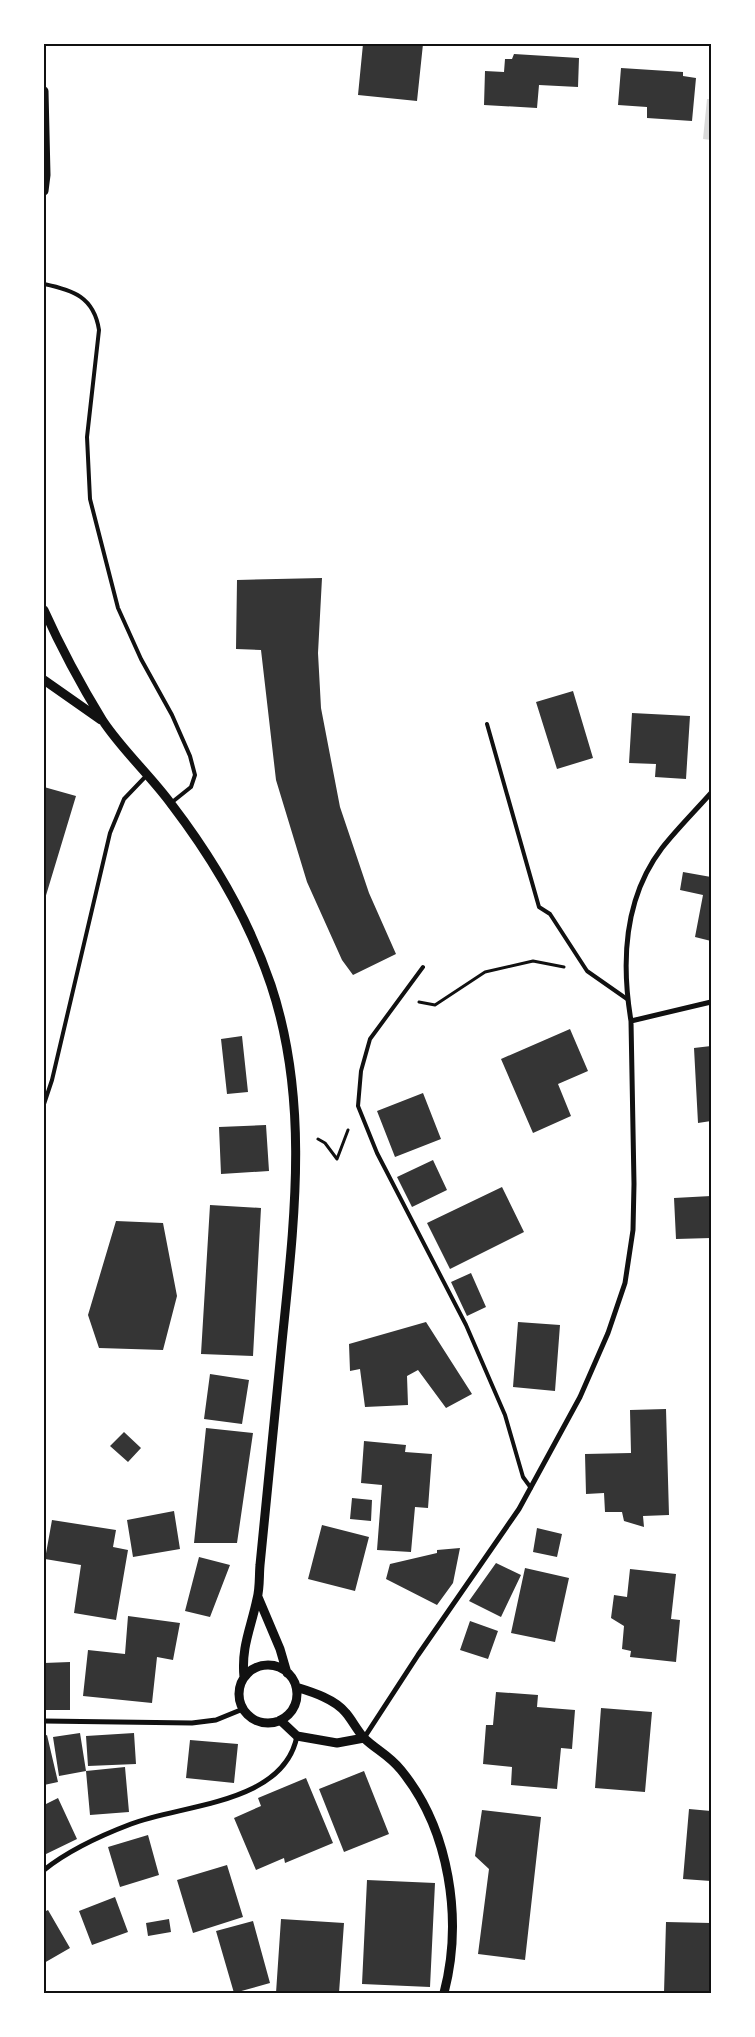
<svg xmlns="http://www.w3.org/2000/svg" width="755" height="2037" font-family="'Alegreya Sans',sans-serif">
	<style>
		.water { fill: #d9d9d9 }
		.building { fill: #353535 }
		.lines { fill: none; stroke-linecap: round; stroke-linejoin: round }
		.path { stroke: #111; stroke-width: 3 }
		.service { stroke: #111; stroke-width: 4 }
		.minor { stroke: #111; stroke-width: 5 }
		.tertiary { stroke: #111; stroke-width: 9 }
		.neatline { fill: none; stroke: #111; stroke-width: 2 }
	</style>
	<rect width="100%" height="100%" fill="#fff"/>
	<!-- water -->
	<path class="water" d="M707,99H711V140L703,139Z"/>
	<!-- building -->
	<path class="building" d="M363,44H423L417,101L358,95Z
		M514,54L579,58L578,87L539,85L537,108L484,105L485,71L504,72L505,59H512Z
		M621,68L683,72V76L696,78L692,121L647,118V107L618,105Z
		M322,578L318,653L321,708L340,807L369,893L396,954L353,975L342,960L307,882L276,780L261,650L236,649L237,580Z
		M573,691L593,758L557,769L536,702Z
		M632,713L690,716L686,779L655,777L656,764L629,763Z
		M44,787L76,796L44,902Z
		M683,872L711,877V941L695,937L703,895L680,890Z
		M570,1029L588,1071L558,1084L571,1116L533,1133L501,1059Z
		M242,1036L248,1092L227,1094L221,1039Z
		M711,1046V1121L698,1123L694,1048Z
		M423,1093L441,1139L395,1157L377,1111Z
		M266,1125L269,1171L221,1174L219,1127Z
		M433,1160L447,1190L412,1207L397,1177Z
		M502,1187L524,1232L450,1269L427,1223Z
		M711,1196V1238L676,1239L674,1198Z
		M210,1205L261,1208L253,1356L201,1354Z
		M116,1221L163,1223L177,1296L163,1350L99,1348L88,1315Z
		M471,1273L486,1307L467,1316L451,1282Z
		M426,1322L472,1394L446,1408L418,1370L407,1376L408,1405L365,1407L360,1369L350,1371L349,1344Z
		M518,1322L560,1325L555,1391L513,1387Z
		M210,1374L249,1380L242,1424L204,1419Z
		M666,1409L669,1515L643,1516L644,1527L624,1521L622,1512H605L604,1493L586,1494L585,1454L631,1453L630,1410Z
		M206,1428L253,1433L237,1543H194Z
		M124,1432L141,1448L128,1462L110,1446Z
		M364,1441L406,1445L405,1452L432,1454L428,1508L415,1507L411,1552L377,1550L382,1485L361,1483Z
		M352,1498L372,1500L371,1521L350,1519Z
		M174,1511L180,1549L133,1557L127,1520Z
		M52,1520L116,1530L113,1547L128,1550L116,1620L74,1613L81,1565L45,1559Z
		M322,1525L369,1537L355,1591L308,1579Z
		M537,1528L562,1534L557,1557L533,1552Z
		M460,1548L453,1583L437,1605L386,1579L390,1564L437,1553V1550Z
		M199,1557L230,1565L210,1617L185,1611Z
		M496,1563L521,1575L501,1617L469,1601Z
		M525,1568L569,1578L555,1642L511,1633Z
		M630,1569L676,1574L671,1619L680,1620L676,1662L630,1657L631,1651L622,1649L624,1626L611,1618L614,1595L627,1597Z
		M128,1616L180,1623L173,1660L157,1657L152,1703L83,1696L88,1650L125,1654Z
		M470,1621L498,1631L488,1659L460,1650Z
		M70,1662V1710H44V1663Z
		M496,1692L538,1695L537,1707L575,1710L572,1749L561,1748L557,1789L511,1785L512,1767L483,1764L486,1725H493Z
		M601,1708L652,1712L645,1792L595,1788Z
		M80,1733L86,1771L59,1776L53,1737Z
		M134,1733L136,1764L88,1766L86,1736Z
		M47,1735L58,1782L44,1785V1736Z
		M190,1740L238,1744L234,1783L186,1778Z
		M125,1767L129,1812L90,1815L86,1771Z
		M364,1771L389,1834L344,1852L319,1789Z
		M306,1778L333,1843L285,1863L284,1858L256,1870L234,1818L261,1806L258,1798Z
		M58,1798L77,1839L44,1855V1805Z
		M689,1809L711,1811V1881L683,1879Z
		M482,1810L541,1817L525,1960L478,1954L489,1869L475,1856Z
		M148,1835L159,1875L120,1887L108,1847Z
		M227,1865L243,1917L193,1933L177,1880Z
		M367,1880L435,1883L430,1987L362,1984Z
		M115,1897L128,1932L92,1945L79,1911Z
		M48,1910L70,1948L44,1963V1912Z
		M169,1919L171,1932L148,1936L146,1923Z
		M281,1919L344,1923L339,1993H276Z
		M253,1921L270,1983L234,1993L216,1931Z
		M666,1922L711,1923V1993H664Z"/>
	<g class="lines">
		<!-- path -->
		<path class="path" d="M419,1002L435,1005L485,972L533,961L564,967
			M318,1139L325,1143L337,1159L348,1130"/>
		<!-- service -->
		<path class="service" d="M44,284C73,290 94,297 99,330L87,437L90,499L118,608L141,659L172,715L190,756L195,775L191,787L171,803
			M487,724L539,907L550,914L587,971L627,999
			M423,967L370,1039L361,1071L358,1106L377,1153L466,1325L505,1415L523,1477L531,1488
			M44,1104L52,1080L110,833L124,799L147,775"/>
		<!-- minor -->
		<path class="minor" d="M631,1021L711,1002
			M44,1721L192,1723L216,1720L243,1709
			M364,1738L418,1655L519,1509L580,1397L608,1333L625,1283L633,1230L634,1184L631,1021C621,961 624,898 662,848C677,829 695,811 711,793
			M44,1870C69,1850 102,1835 131,1824C183,1804 284,1804 297,1736"/>
		<!-- tertiary -->
		<path class="tertiary" d="M44,91L46,175L44,191
			M44,610C61,648 81,685 103,721C123,751 151,776 172,805C214,860 249,920 271,985C310,1102 294,1223 282,1342C274,1417 267,1491 260,1565C259,1576 260,1588 257,1599C251,1628 241,1647 244,1677
			M44,680L101,720
			M258,1597L280,1649L287,1673
			M239 1694a29 29 0 1 1 58 0a29 29 0 1 1-58 0Z
			M296,1687C312,1692 335,1699 346,1713C352,1720 357,1730 364,1738C375,1749 389,1755 401,1770C450,1830 463,1920 444,1993
			M280,1720L297,1736L337,1743L364,1738"/>
	</g>
	<!-- border -->
	<rect width="755" height="2037" fill="none" stroke="#ffffff" stroke-width="90"/>
	<rect x="45" y="45" width="665" height="1947" class="neatline"/>
</svg>
